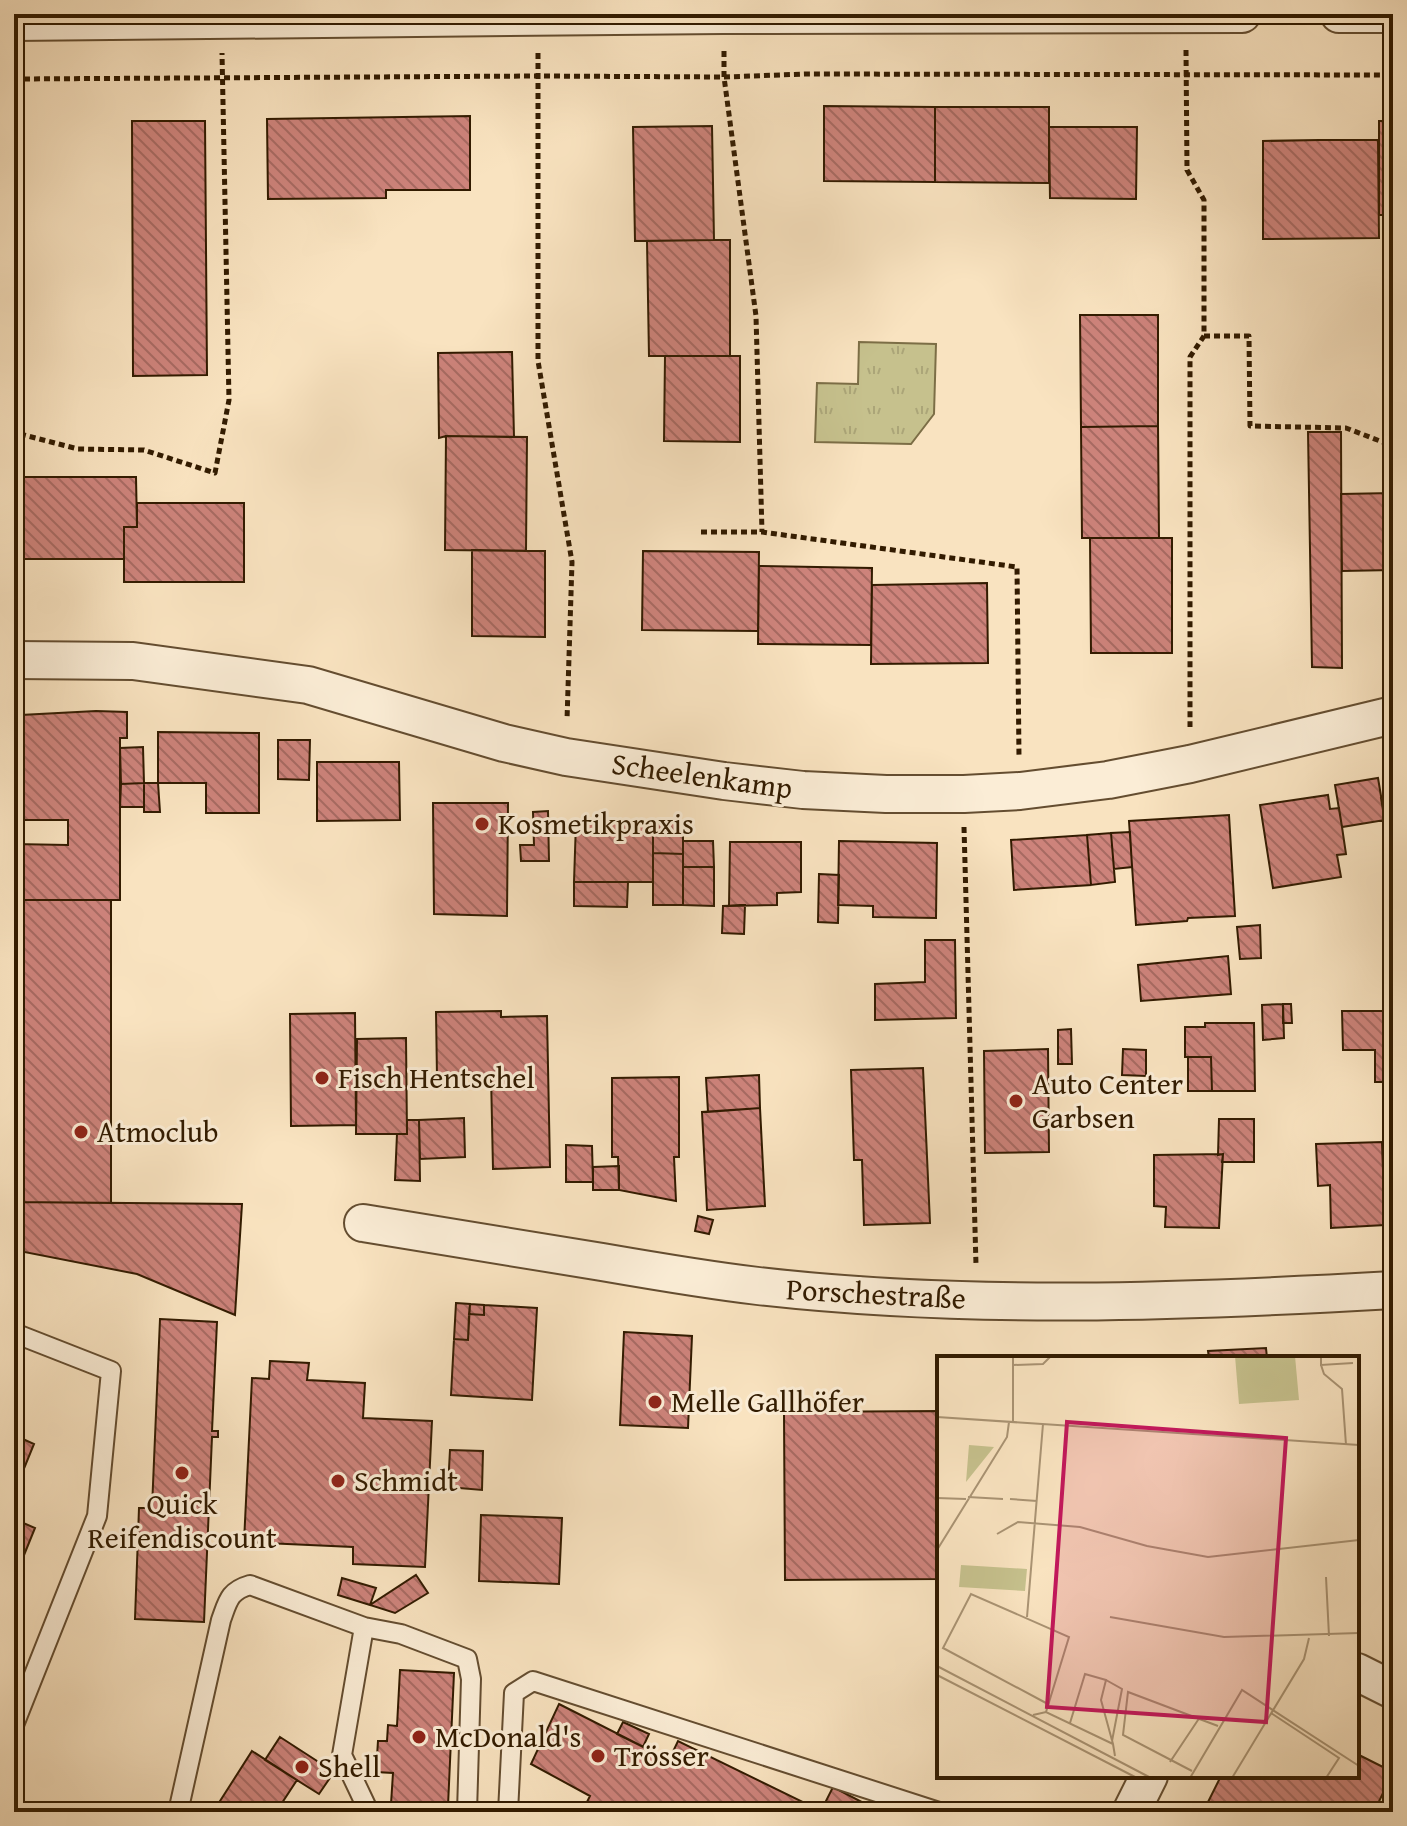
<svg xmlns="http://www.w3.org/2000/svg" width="1407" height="1826" font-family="'Gentium Book Plus',serif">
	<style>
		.grass { fill: url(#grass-tufts); stroke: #7c6e46; stroke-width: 2 }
		.building { fill: url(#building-back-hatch); stroke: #321b00; stroke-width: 2 }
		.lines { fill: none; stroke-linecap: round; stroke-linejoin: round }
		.service-casing { stroke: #644d30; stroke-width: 22 }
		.minor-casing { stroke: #644d30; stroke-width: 40 }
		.path { stroke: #321b00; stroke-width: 5; stroke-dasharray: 6 4; stroke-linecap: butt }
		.service { stroke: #fbedd6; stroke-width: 18 }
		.minor { stroke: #fbedd6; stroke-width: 36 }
		.poi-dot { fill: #8f2418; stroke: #fbedd6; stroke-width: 3 }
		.labels { text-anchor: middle; stroke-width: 6; stroke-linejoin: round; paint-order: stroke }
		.street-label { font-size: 30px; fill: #321b00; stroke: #fbedd6 }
		.poi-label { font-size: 30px; fill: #321b00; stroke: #fbedd6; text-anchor: start }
		.inset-road { fill: none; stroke: #a99373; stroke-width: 2 }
		.view { fill: #c2185b; fill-opacity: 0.15; stroke: #c2185b; stroke-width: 4 }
		.inset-edge { fill: none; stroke: #321b00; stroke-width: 4 }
	</style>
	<defs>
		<pattern id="grass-tufts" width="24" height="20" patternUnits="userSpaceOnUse" patternTransform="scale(2)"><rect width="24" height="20" fill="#c6c18d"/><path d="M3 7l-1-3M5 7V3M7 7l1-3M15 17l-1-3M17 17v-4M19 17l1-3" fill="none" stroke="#aba578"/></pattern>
		<pattern id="building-back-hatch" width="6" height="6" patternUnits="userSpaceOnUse" patternTransform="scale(2)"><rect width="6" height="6" fill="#cd837b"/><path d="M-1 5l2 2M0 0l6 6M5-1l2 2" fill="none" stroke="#a76a62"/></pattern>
	</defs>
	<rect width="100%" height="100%" fill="#f9e3c0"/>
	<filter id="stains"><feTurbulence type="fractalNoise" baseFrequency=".0025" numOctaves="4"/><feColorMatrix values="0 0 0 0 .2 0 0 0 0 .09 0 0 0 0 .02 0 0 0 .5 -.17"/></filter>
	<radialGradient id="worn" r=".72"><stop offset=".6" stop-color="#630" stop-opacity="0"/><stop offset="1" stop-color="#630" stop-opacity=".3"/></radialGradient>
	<!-- grass -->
	<path class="grass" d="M859,342L936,344L934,414L911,444L815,442L817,383L858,384Z"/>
	<!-- building -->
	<path class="building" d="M824,106L935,107V182L824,181Z
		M935,107H1049V183L935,182Z
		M470,116V190H386V198L268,199L267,119Z
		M132,121H205L207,375L133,376Z
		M1379,121H1393V215H1379Z
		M712,126L714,240L635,241L633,127Z
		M1049,127H1137L1136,199L1050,198Z
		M1319,140H1378L1379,238L1263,239V141Z
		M714,240H730V356H649L647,241Z
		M1080,315H1158V426L1081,427Z
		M512,352L514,437L446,436L439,438L438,353Z
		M665,356H740V442L664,441Z
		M1158,426L1159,538H1082L1081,427Z
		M1308,432H1341L1342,668L1312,667Z
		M446,436L527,437L526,551L445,550Z
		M14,458H22L21,510H14Z
		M22,477H136L137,527H124V559H14V510H21Z
		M1393,493V570L1342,571L1341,494Z
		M137,503H244V582H124V527H137Z
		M1090,538H1172V653H1091Z
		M472,550L545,551V637L472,636Z
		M643,551L759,552L758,631L642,630Z
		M759,566L872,568L871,645L758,644Z
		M987,583L988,663L871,664L872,585Z
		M96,711L127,712V738H120V900H14V844L68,845V820H20L19,811H14V754L20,755L21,715Z
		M158,732L259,733V813H206V783H158Z
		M278,740H310L309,780L278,779Z
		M143,747L144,783L121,784L120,748Z
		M317,762H399L400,820L317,821Z
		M1378,778L1385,820L1342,827L1335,785Z
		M144,783H158L160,812H144Z
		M144,783V807H120L121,784Z
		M1328,795L1330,809L1339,808L1342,827L1346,854L1337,855L1341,877L1273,888L1260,805Z
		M1393,796V840H1388L1381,798Z
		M433,803H508L507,916L434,914Z
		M548,811L549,861H521L520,845H534L533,812Z
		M1229,815L1235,916L1188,918L1187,921L1136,925L1129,821Z
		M576,822L653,823V882H574Z
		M653,823H683V854L653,853Z
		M1130,832L1132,867L1114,869L1111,833Z
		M1111,833L1115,882L1091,885L1087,835Z
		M1087,835L1091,885L1014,890L1011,840Z
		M683,841H713L714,867H683Z
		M839,841L937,843L936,918L873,917V906L838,905Z
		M730,842H801V892L777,893V905L729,906Z
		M653,853L683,854V905H653Z
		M683,867H714V906L683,905Z
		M819,874L839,875L838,923L818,922Z
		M574,882H628L627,907L574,906Z
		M14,900H111V1203L14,1202Z
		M745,905L744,934L722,933L723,906Z
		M1260,925L1261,958L1240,959L1237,927Z
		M925,940H955L956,1018L875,1020V984L925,982Z
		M1228,956L1231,994L1141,1001L1138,965Z
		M1283,1004L1284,1038L1263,1040L1262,1005Z
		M1283,1004H1291L1292,1023H1283Z
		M501,1011V1017L547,1016L550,1167L493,1169L491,1075L437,1077L436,1012Z
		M1342,1011H1393V1082H1375V1050H1343Z
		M355,1013L356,1125L291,1126L290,1014Z
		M1205,1023H1254L1255,1091H1212L1211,1057H1185V1027H1205Z
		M1071,1029L1072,1064H1058V1030Z
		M406,1038L407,1134H356L357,1039Z
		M1048,1049L1049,1152L985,1153L984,1051Z
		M1123,1049L1146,1050V1076L1122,1075Z
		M1188,1057H1211L1212,1091H1188Z
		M923,1068L930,1223L864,1225L862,1160H854L851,1070Z
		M759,1075L760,1108L708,1112L706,1078Z
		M679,1077V1157H674L676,1201L619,1190L618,1157H612V1078Z
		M760,1108L765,1206L707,1210L702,1112Z
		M464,1118L465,1157L420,1159L419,1120Z
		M1219,1119H1254V1162H1222L1223,1154L1218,1155Z
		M407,1120H419L420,1181L395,1180L397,1134H407Z
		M1382,1142L1385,1225L1331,1228L1330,1185L1318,1186L1316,1144Z
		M566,1145L592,1146L593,1182H566Z
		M1223,1154L1219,1228L1165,1227L1166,1207L1154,1206V1155Z
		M619,1166V1190H593V1167Z
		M1393,1196V1225H1385L1384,1197Z
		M14,1202L242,1204L235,1315L137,1274L14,1250Z
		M698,1216L713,1220L709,1234L695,1231Z
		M456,1303L470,1304L468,1340L454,1339Z
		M470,1304L484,1305V1315L469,1314Z
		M484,1305L537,1308L532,1400L451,1395L454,1339L468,1340L469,1314L484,1315Z
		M160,1319L217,1322L212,1431H218V1437H212L204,1622L135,1619L139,1508H152Z
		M624,1332L692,1336L688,1428L620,1425Z
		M1266,1348L1267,1358H1209L1208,1351Z
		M270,1361L309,1363L307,1380L365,1383L363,1418L432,1421L425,1567L353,1564V1547L244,1542L252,1378L269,1379Z
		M939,1411V1579L785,1580L784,1412Z
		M14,1435L34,1444L14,1493Z
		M450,1450L483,1451L482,1490L448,1487Z
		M481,1515L562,1518L559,1584L479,1581Z
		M14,1519L35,1528L20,1565L14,1562Z
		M416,1575L428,1593L395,1613L370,1605Z
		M342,1578L376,1588L370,1605L338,1595Z
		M400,1670L454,1673L448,1806L391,1804L393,1773L376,1772L378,1741H387L388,1725L397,1726Z
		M559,1704L669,1760L678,1741L821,1811L833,1787L881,1812H582L590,1796L531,1764Z
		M623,1722L649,1734L643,1747L617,1734Z
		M280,1737L334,1772L319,1794L265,1760Z
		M252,1751L297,1780L276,1812H213Z
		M1357,1754L1393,1772L1374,1812H1203L1221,1776H1357Z"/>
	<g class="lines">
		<!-- service casing -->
		<g class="service-casing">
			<path id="service" d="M14,1333L111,1371L97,1516L14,1725
				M364,1627L401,1634L467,1659L471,1679L467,1812
				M178,1812L221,1620C228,1601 229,1591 250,1585L364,1627L342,1755L369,1812
				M508,1812L514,1693L533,1681L939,1812"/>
		</g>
		<!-- minor casing -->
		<g class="minor-casing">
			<path id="minor" d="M1339,14H1393
				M14,22L723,15L1242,14
				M14,660L133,661L308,685L504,743L566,757L724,781L803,790L886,794H964L1020,791L1108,780L1190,764L1393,715
				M363,1223C443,1236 523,1249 602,1262C654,1271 706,1280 758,1286C969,1310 1182,1302 1393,1290
				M1357,1672L1393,1690
				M1131,1812L1149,1776"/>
		</g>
		<!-- path -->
		<path class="path" d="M1186,50L1187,170L1204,200V336L1190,357V727
			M724,51V77L756,316L762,532
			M538,53V361L572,562L567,720
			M14,79L538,76L724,77L806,74L1393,75
			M1204,336H1249L1250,426L1346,428L1393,446
			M14,434H20L18,55
			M20,434L78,449L144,450L215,473L229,400L222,53
			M701,532H762L1017,567L1019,758
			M964,827L976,1265"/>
		<!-- service -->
		<use href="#service" class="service"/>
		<!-- minor -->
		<use href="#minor" class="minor"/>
	</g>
	<!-- markers -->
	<g class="poi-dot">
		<circle cx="482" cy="824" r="8"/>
		<circle cx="322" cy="1078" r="8"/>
		<circle cx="1016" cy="1101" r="8"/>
		<circle cx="81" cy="1132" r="8"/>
		<circle cx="655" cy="1402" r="8"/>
		<circle cx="182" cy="1473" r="8"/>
		<circle cx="338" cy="1481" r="8"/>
		<circle cx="419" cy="1737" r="8"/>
		<circle cx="598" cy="1756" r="8"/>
		<circle cx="302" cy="1767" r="8"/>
	</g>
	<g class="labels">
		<!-- street labels -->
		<g class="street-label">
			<text transform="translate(702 776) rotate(8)" y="10">Scheelenkamp</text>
			<text transform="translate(876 1294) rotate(3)" y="10">Porschestraße</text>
		</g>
		<!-- poi labels -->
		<g class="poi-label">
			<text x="498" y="834">Kosmetikpraxis</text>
			<text x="338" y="1088">Fisch Hentschel</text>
			<text x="1032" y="1094">Auto Center<tspan x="1032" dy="34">Garbsen</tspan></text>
			<text x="97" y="1142">Atmoclub</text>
			<text x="671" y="1412">Melle Gallhöfer</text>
			<text x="354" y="1491">Schmidt</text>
			<text x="182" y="1514" text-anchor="middle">Quick<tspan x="182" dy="34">Reifendiscount</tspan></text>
			<text x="435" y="1747">McDonald's</text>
			<text x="614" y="1766">Trösser</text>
			<text x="318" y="1777">Shell</text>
		</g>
	</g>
	<!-- overview -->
	<g transform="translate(937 1356)">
		<rect width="422" height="422" fill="#f9e3c0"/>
		<path d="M32,89L57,91L29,126ZM24,209L90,213L88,235L22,231Z" fill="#c6c18d"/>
		<path d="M298,0H358L362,44L302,48Z" fill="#c6c18d"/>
		<path class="inset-road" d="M384,0V9L416,7M76,9L106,8L114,0M384,9L387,18L405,33L409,89M0,61L422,89M76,66V0M31,141L66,143M0,142L29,143M73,143L100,145M60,178L81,166L143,171L210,190L271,201L422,184M0,194L70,81L72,66M389,221L392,280M90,261L106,68M173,261L287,281L422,277M0,310L214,422M0,319L200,422M169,324L185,333L175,385M109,347L6,292L34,238L132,281L109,356M334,357L402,402L389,422M96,359L109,356L176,388L178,400M133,367L148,318L169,324L164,344L176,388M233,406L263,361M255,415L186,379L191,336L281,370M253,422L305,334L422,410M295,422L367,303L372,282"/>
		<path class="view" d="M130,66L349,82L329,366L110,351Z"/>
		<rect width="422" height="422" class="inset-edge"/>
	</g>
	<!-- margin -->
	<rect width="1407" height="1826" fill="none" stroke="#f9e3c0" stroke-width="48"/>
	<rect x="16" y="16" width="1375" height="1794" fill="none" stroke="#321b00" stroke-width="4"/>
	<rect x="24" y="24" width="1359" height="1778" fill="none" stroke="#321b00" stroke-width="2"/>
	<rect width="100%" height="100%" filter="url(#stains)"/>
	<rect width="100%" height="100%" fill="url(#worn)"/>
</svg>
